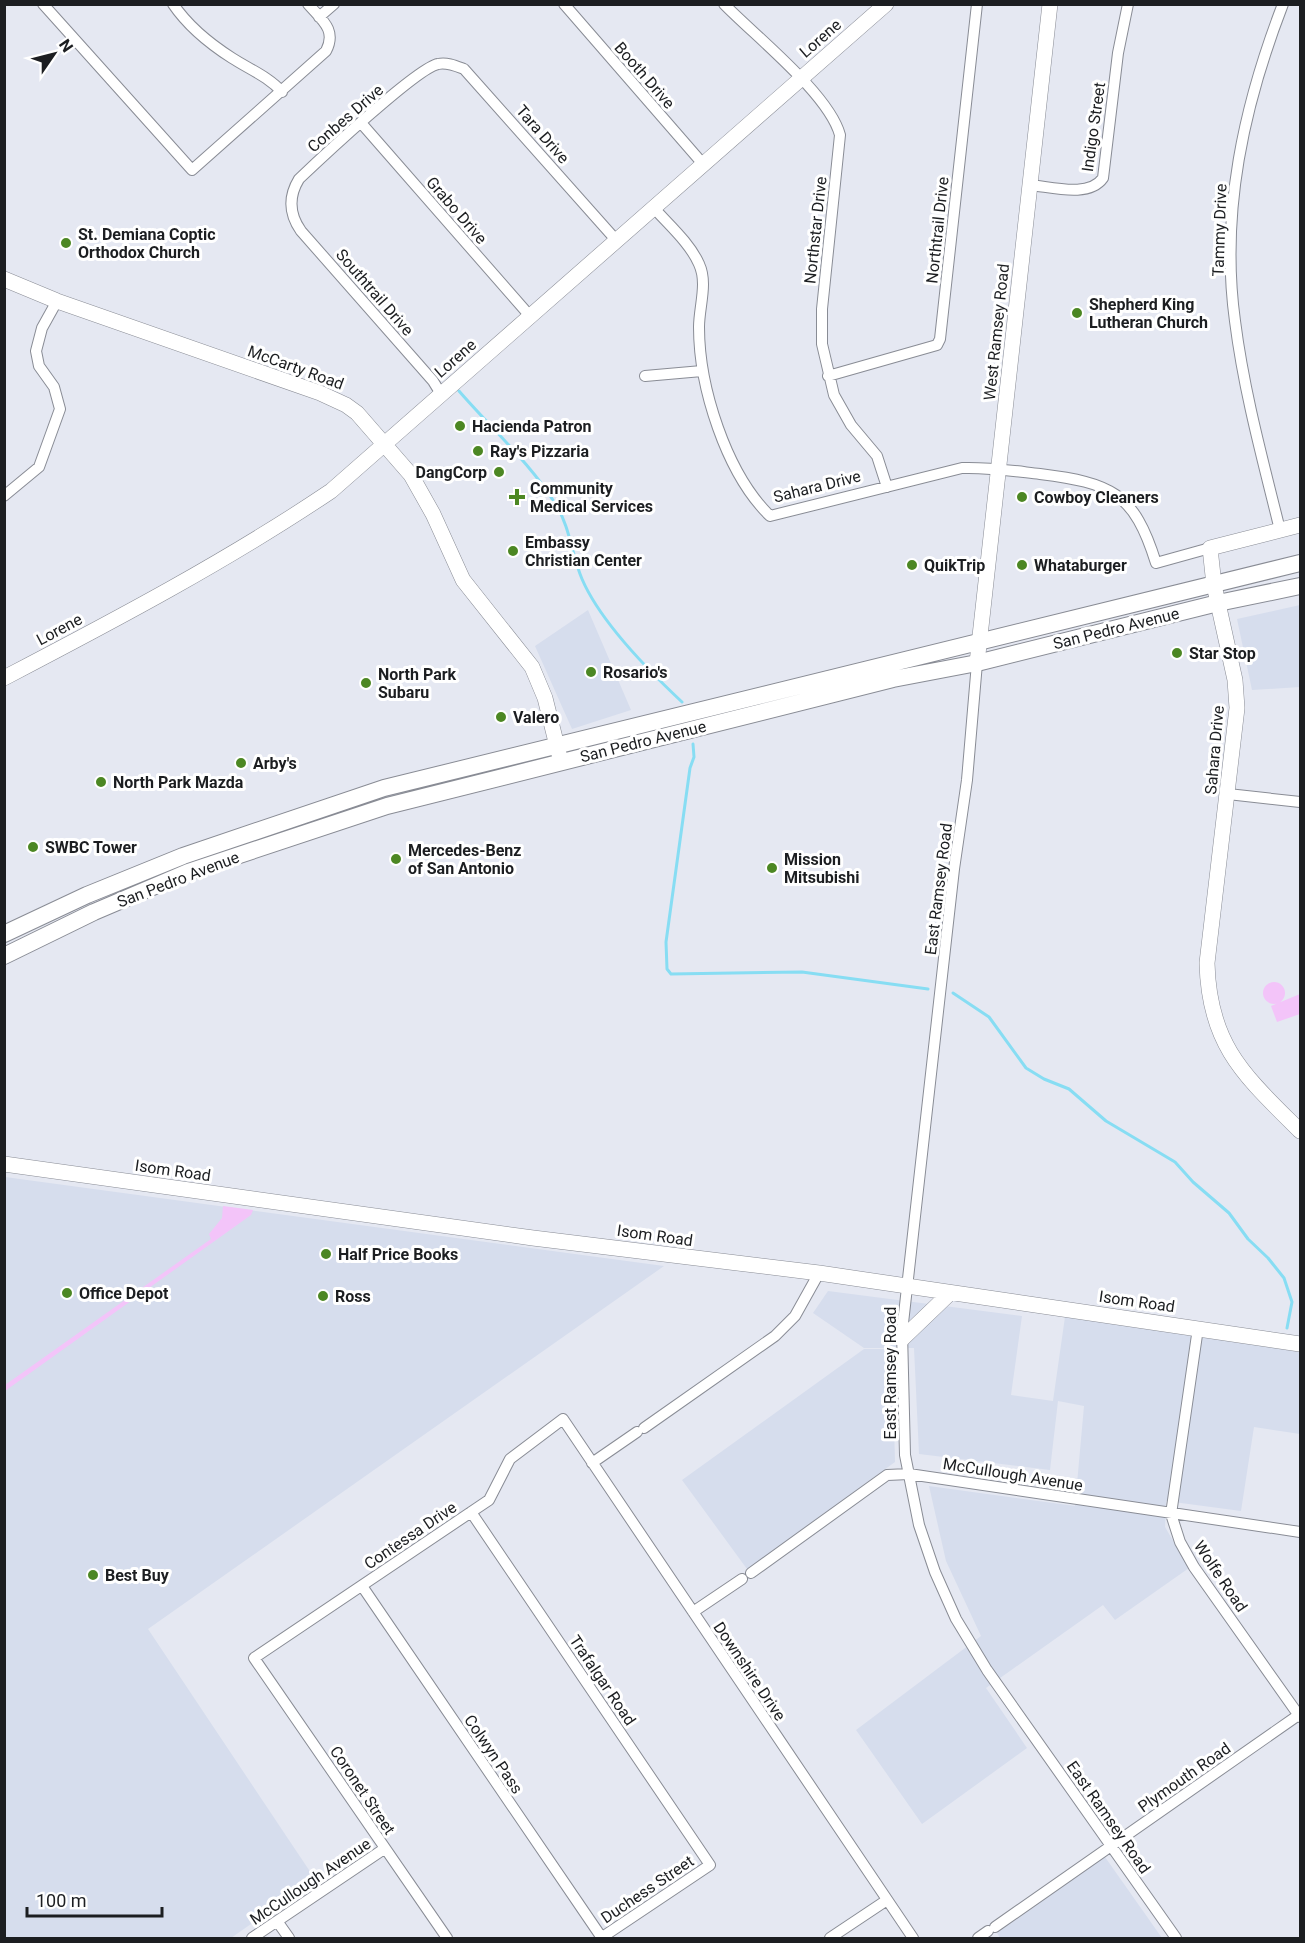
<svg xmlns="http://www.w3.org/2000/svg" width="1305" height="1943" font-family="Roboto,sans-serif">
	<style>
		.built { fill: #d6dded }
		.green { fill: #f3c4f9 }
		.lines { fill: none; stroke-linecap: round; stroke-linejoin: round }
		.stream { stroke: #87ddf3; stroke-width: 3 }
		.street-casing { stroke: #898c95; stroke-width: 12 }
		.secondary-casing { stroke: #898c95; stroke-width: 16 }
		.primary-casing { stroke: #898c95; stroke-width: 18 }
		.street { stroke: #fff; stroke-width: 10 }
		.secondary { stroke: #fff; stroke-width: 15 }
		.primary { stroke: #fff; stroke-width: 16 }
		.poi-dot { fill: #4c8723; stroke: #fff; stroke-width: 2 }
		.labels { text-anchor: middle; stroke-width: 6; stroke-linejoin: round; paint-order: stroke }
		.street-label { font-size: 16px; fill: #1c1e21; stroke: #fff }
		.poi-label { font-size: 16px; font-weight: bold; fill: #1c1e21; stroke: #fff; text-anchor: start }
	</style>
	<rect width="100%" height="100%" fill="#e5e8f2"/>
	<!-- built -->
	<path class="built" d="M1300,605V687L1252,690L1237,619Z
		M588,610L631,710L572,729L535,646Z
		M5,1177L664,1266L148,1629L315,1879L231,1938H5Z
		M828,1291L1022,1316L1011,1395L1053,1401L1065,1317L1300,1352V1434L1254,1427L1241,1511L1166,1501L1165,1527L1189,1568L1115,1620L1103,1605L986,1688L1027,1748L922,1824L856,1730L981,1636L946,1561L929,1486L1075,1506L1084,1406L1058,1401L1050,1470L919,1454L914,1348H864L813,1313Z
		M864,1349H892L895,1462L747,1569L682,1480Z
		M1105,1857L1162,1938H1000L997,1933Z"/>
	<!-- green -->
	<path class="green" d="M1263 993a11 11 0 1 1 22 0a11 11 0 1 1-22 0Z
		M1300,994V1014L1277,1022L1271,1006Z
		M223,1206L253,1210L251,1215L5,1391V1385L211,1239L209,1234L222,1218Z"/>
	<g class="lines">
		<!-- stream -->
		<path class="stream" d="M459,391C490,427 532,465 556,505C570,527 572,556 582,579C600,621 649,671 682,702
			M693,744L694,757L690,768L666,942L667,969L671,974L802,972L928,989
			M953,993L989,1017L1026,1068L1044,1079L1069,1089L1106,1121L1175,1162L1193,1182L1229,1213L1248,1239L1268,1258L1284,1278L1292,1302L1287,1328"/>
		<!-- street casing -->
		<g class="street-casing">
			<path id="street" d="M43,4L192,170L326,51C337,30 322,20 308,4
				M173,4C188,26 210,44 232,58C249,69 269,77 282,92
				M564,4L703,164
				M724,4C755,36 829,94 840,135L822,309V344L834,395L851,425L877,456L887,487
				M319,17L334,4
				M362,124L530,316
				M1030,185C1052,187 1089,198 1103,178L1118,53L1128,4
				M653,207C668,224 690,243 699,264C708,283 699,307 699,327C699,387 726,473 770,516L962,468C989,467 1014,471 1040,474C1111,483 1134,492 1156,563L1210,548
				M645,376L702,371
				M828,376L937,345L940,339L977,4
				M441,394L433,381L301,231C289,214 288,197 299,179C320,159 417,68 438,64C447,62 456,66 464,69L616,240
				M4,496L39,467L60,409L54,387L39,366L36,351L42,328L57,301
				M1280,530C1263,461 1244,392 1235,321C1220,212 1244,105 1283,4
				M977,663L967,780L954,869L902,1332L905,1455L919,1525L935,1572L956,1619L987,1670L1176,1938
				M1228,794L1300,802
				M1198,1328L1171,1514L1180,1542L1194,1567L1300,1717
				M644,1428L775,1336L795,1316L819,1273
				M592,1463L637,1432
				M471,1512L710,1865L601,1938
				M751,1573L887,1475L909,1474L1300,1532
				M362,1586L602,1938
				M693,1612L742,1579
				M277,1921L289,1938
				M995,1927L1300,1714
				M252,1938L384,1849
				M447,1938L254,1658L489,1500L510,1459L563,1419L913,1938
				M830,1938L887,1900
				M978,1938L988,1931"/>
		</g>
		<!-- secondary casing -->
		<g class="secondary-casing">
			<path id="secondary" d="M4,279L57,301L320,393L346,405L357,413L411,475L433,514L463,580L532,667L545,698L561,762
				M1300,525L1210,548L1214,585L1235,680L1237,708L1207,963C1209,1046 1245,1076 1300,1131
				M977,663L1050,4
				M4,678C115,620 227,561 331,491L886,4
				M4,1164L533,1238L819,1273L1300,1344
				M902,1339L950,1293"/>
		</g>
		<!-- primary casing -->
		<g class="primary-casing">
			<path id="primary" d="M4,934L87,895L183,856L384,788L1300,563
				M4,956L94,912L188,872L387,806L893,679L977,663L1218,603L1300,586"/>
		</g>
		<!-- street -->
		<use href="#street" class="street"/>
		<!-- secondary -->
		<use href="#secondary" class="secondary"/>
		<!-- primary -->
		<use href="#primary" class="primary"/>
	</g>
	<!-- markers -->
	<g class="poi-dot">
		<circle cx="66" cy="243" r="6"/>
		<circle cx="1077" cy="313" r="6"/>
		<circle cx="460" cy="426" r="6"/>
		<circle cx="478" cy="451" r="6"/>
		<circle cx="499" cy="472" r="6"/>
		<path d="M514 488h6v6h6v6h-6v6h-6v-6h-6v-6h6z"/>
		<circle cx="1022" cy="497" r="6"/>
		<circle cx="513" cy="551" r="6"/>
		<circle cx="912" cy="565" r="6"/>
		<circle cx="1022" cy="565" r="6"/>
		<circle cx="1177" cy="653" r="6"/>
		<circle cx="591" cy="672" r="6"/>
		<circle cx="366" cy="683" r="6"/>
		<circle cx="501" cy="717" r="6"/>
		<circle cx="241" cy="763" r="6"/>
		<circle cx="101" cy="782" r="6"/>
		<circle cx="33" cy="847" r="6"/>
		<circle cx="396" cy="859" r="6"/>
		<circle cx="772" cy="868" r="6"/>
		<circle cx="326" cy="1254" r="6"/>
		<circle cx="67" cy="1293" r="6"/>
		<circle cx="323" cy="1296" r="6"/>
		<circle cx="93" cy="1575" r="6"/>
	</g>
	<g class="labels">
		<!-- street labels -->
		<g class="street-label">
			<text transform="translate(820 38) rotate(-41)" y="6">Lorene</text>
			<text transform="translate(645 75) rotate(49)" y="6">Booth Drive</text>
			<text transform="translate(345 118) rotate(-41)" y="6">Conbes Drive</text>
			<text transform="translate(1093 127) rotate(-82)" y="6">Indigo Street</text>
			<text transform="translate(543 134) rotate(49)" y="6">Tara Drive</text>
			<text transform="translate(457 210) rotate(49)" y="6">Grabo Drive</text>
			<text transform="translate(815 230) rotate(-84)" y="6">Northstar Drive</text>
			<text transform="translate(937 230) rotate(-84)" y="6">Northtrail Drive</text>
			<text transform="translate(1219 230) rotate(-88)" y="6">Tammy Drive</text>
			<text transform="translate(375 292) rotate(49)" y="6">Southtrail Drive</text>
			<text transform="translate(996 332) rotate(-84)" y="6">West Ramsey Road</text>
			<text transform="translate(455 358) rotate(-41)" y="6">Lorene</text>
			<text transform="translate(296 367) rotate(20)" y="6">McCarty Road</text>
			<text transform="translate(817 486) rotate(-14)" y="6">Sahara Drive</text>
			<text transform="translate(1116 628) rotate(-14)" y="6">San Pedro Avenue</text>
			<text transform="translate(59 629) rotate(-28)" y="6">Lorene</text>
			<text transform="translate(643 741) rotate(-14)" y="6">San Pedro Avenue</text>
			<text transform="translate(1214 750) rotate(-85)" y="6">Sahara Drive</text>
			<text transform="translate(178 879) rotate(-21)" y="6">San Pedro Avenue</text>
			<text transform="translate(938 889) rotate(-83)" y="6">East Ramsey Road</text>
			<text transform="translate(173 1170) rotate(8)" y="6">Isom Road</text>
			<text transform="translate(655 1235) rotate(8)" y="6">Isom Road</text>
			<text transform="translate(1137 1301) rotate(8)" y="6">Isom Road</text>
			<text transform="translate(890 1373) rotate(-90)" y="6">East Ramsey Road</text>
			<text transform="translate(1013 1474) rotate(9)" y="6">McCullough Avenue</text>
			<text transform="translate(410 1535) rotate(-34)" y="6">Contessa Drive</text>
			<text transform="translate(1221 1576) rotate(56)" y="6">Wolfe Road</text>
			<text transform="translate(750 1671) rotate(56)" y="6">Downshire Drive</text>
			<text transform="translate(603 1680) rotate(56)" y="6">Trafalgar Road</text>
			<text transform="translate(494 1754) rotate(56)" y="6">Colwyn Pass</text>
			<text transform="translate(1184 1777) rotate(-35)" y="6">Plymouth Road</text>
			<text transform="translate(363 1790) rotate(56)" y="6">Coronet Street</text>
			<text transform="translate(1109 1817) rotate(55)" y="6">East Ramsey Road</text>
			<text transform="translate(310 1881) rotate(-34)" y="6">McCullough Avenue</text>
			<text transform="translate(647 1889) rotate(-34)" y="6">Duchess Street</text>
		</g>
		<!-- poi labels -->
		<g class="poi-label">
			<text x="78" y="240">St. Demiana Coptic<tspan x="78" dy="18">Orthodox Church</tspan></text>
			<text x="1089" y="310">Shepherd King<tspan x="1089" dy="18">Lutheran Church</tspan></text>
			<text x="472" y="432">Hacienda Patron</text>
			<text x="490" y="457">Ray's Pizzaria</text>
			<text x="487" y="478" text-anchor="end">DangCorp</text>
			<text x="530" y="494">Community<tspan x="530" dy="18">Medical Services</tspan></text>
			<text x="1034" y="503">Cowboy Cleaners</text>
			<text x="525" y="548">Embassy<tspan x="525" dy="18">Christian Center</tspan></text>
			<text x="924" y="571">QuikTrip</text>
			<text x="1034" y="571">Whataburger</text>
			<text x="1189" y="659">Star Stop</text>
			<text x="603" y="678">Rosario's</text>
			<text x="378" y="680">North Park<tspan x="378" dy="18">Subaru</tspan></text>
			<text x="513" y="723">Valero</text>
			<text x="253" y="769">Arby's</text>
			<text x="113" y="788">North Park Mazda</text>
			<text x="45" y="853">SWBC Tower</text>
			<text x="408" y="856">Mercedes-Benz<tspan x="408" dy="18">of San Antonio</tspan></text>
			<text x="784" y="865">Mission<tspan x="784" dy="18">Mitsubishi</tspan></text>
			<text x="338" y="1260">Half Price Books</text>
			<text x="79" y="1299">Office Depot</text>
			<text x="335" y="1302">Ross</text>
			<text x="105" y="1581">Best Buy</text>
		</g>
	</g>
	<!-- border -->
	<rect width="1305" height="1943" fill="none" stroke="#1c1e21" stroke-width="12"/>
	<!-- north arrow -->
	<g transform="translate(54 54) rotate(55)" stroke="#ffffff" stroke-width="4.5" paint-order="stroke">
	<path d="M0-4.5L10 22L0 15L-10 22Z" fill="#1c1e21"/>
	<text y="-9" font-size="16" font-weight="bold" text-anchor="middle" fill="#1c1e21">N</text>
	</g>
	<!-- scale -->
	<path d="M27 1907v9h135v-9" fill="none" stroke="#1c1e21" stroke-width="3"/>
	<text x="36" y="1907" font-size="18" fill="#1c1e21" stroke="#ffffff" stroke-width="4.5" paint-order="stroke">100 m</text>
</svg>
